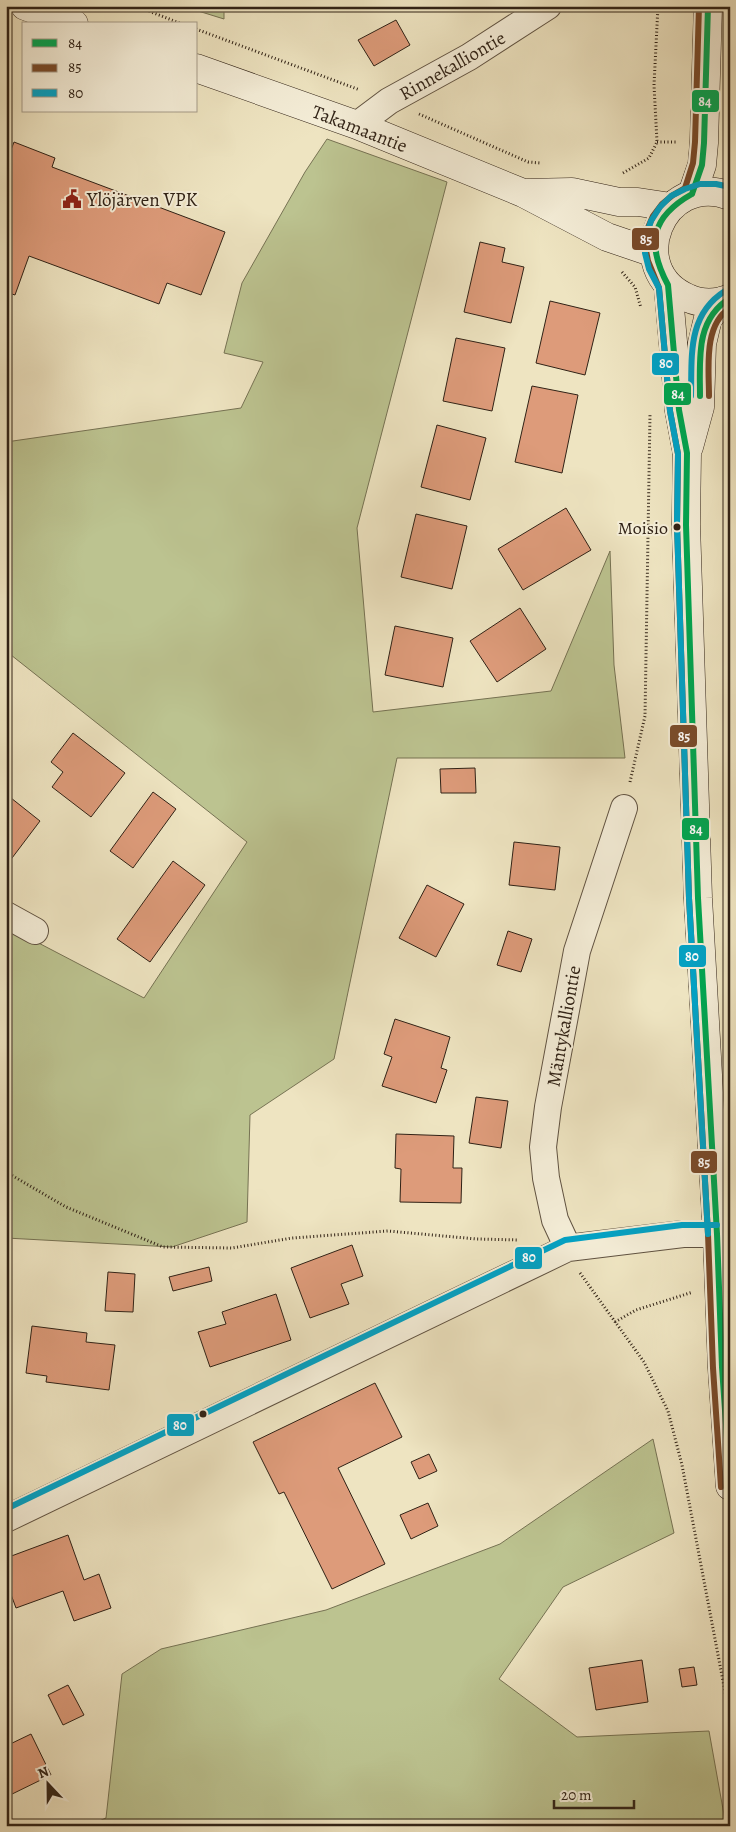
<svg xmlns="http://www.w3.org/2000/svg" width="736" height="1832" font-family="Alegreya,serif">
	<style>
		.green { fill: #bcc390; stroke: #767253 }
		.building { fill: #dd9b7a; stroke: #302216 }
		.lines { fill: none; stroke-linecap: round; stroke-linejoin: round }
		.street-casing { stroke: #605241; stroke-width: 28 }
		.secondary-casing { stroke: #302216; stroke-width: 29 }
		.path { stroke: #302216; stroke-width: 3; stroke-dasharray: 1 2.5; stroke-linecap: butt }
		.street { stroke: #f4edd7; stroke-width: 26 }
		.secondary { stroke: #f4edd7; stroke-width: 28 }
		.bus-1-casing { stroke: #f4edd7; stroke-width: 10 }
		.bus-2-casing { stroke: #f4edd7; stroke-width: 10 }
		.bus-3-casing { stroke: #f4edd7; stroke-width: 10 }
		.bus-1 { stroke: #00a651; stroke-width: 6 }
		.bus-2 { stroke: #7a4b2a; stroke-width: 6 }
		.bus-3 { stroke: #02a2c5; stroke-width: 6 }
		.bus-dot { fill: #302216; stroke: #f4edd7; stroke-width: 2 }
		.labels { text-anchor: middle; stroke-width: 4; stroke-linejoin: round; paint-order: stroke }
		.bus-label { font-size: 18px; fill: #302216; stroke: #f4edd7; text-anchor: end }
		.street-label { font-size: 19px; fill: #302216; stroke: #f4edd7 }
		.poi-label { font-size: 19px; fill: #302216; stroke: #f4edd7; text-anchor: start }
		.line-badge { stroke: #f4edd7; stroke-width: 2 }
		.badge-label { font-size: 14px; text-anchor: middle; font-weight: bold; fill: #fff }
	</style>
	<rect width="100%" height="100%" fill="#eee4c1"/>
	<filter id="stains"><feTurbulence type="fractalNoise" baseFrequency=".004" numOctaves="4"/><feColorMatrix values="0 0 0 0 .2 0 0 0 0 .09 0 0 0 0 .02 0 0 0 .5 -.17"/></filter>
	<radialGradient id="worn" r=".72"><stop offset=".6" stop-color="#630" stop-opacity="0"/><stop offset="1" stop-color="#630" stop-opacity=".3"/></radialGradient>
	<!-- green -->
	<path class="green" d="M182,6H224V19Z
		M327,139L447,182L357,528L373,712L551,691L610,551L614,665L625,758H397L334,1059L250,1115L247,1222L172,1247L6,1238V926L144,998L247,842L6,651V442L241,408L263,362L224,353L242,283L305,172Z
		M653,1439L674,1533L563,1587L499,1679L577,1737L709,1731L726,1826H88L106,1818L122,1674L161,1649L326,1610L500,1544Z"/>
	<!-- building -->
	<path class="building" d="M396,20L410,45L374,66L358,40Z
		M14,142L55,158L52,167L225,232L201,295L167,283L159,304L29,256L15,295L6,292V163Z
		M480,242L505,248L502,262L524,267L511,323L464,312Z
		M550,301L600,313L585,375L536,363Z
		M456,338L505,348L492,411L443,401Z
		M532,386L578,395L562,473L515,462Z
		M437,425L486,438L470,500L421,487Z
		M566,508L591,550L523,590L498,549Z
		M416,514L467,526L452,589L401,577Z
		M520,608L546,649L497,682L470,641Z
		M395,626L453,638L443,687L385,675Z
		M73,733L125,773L91,817L52,787L63,772L51,762Z
		M475,768L476,793H441L440,769Z
		M153,792L176,809L133,868L110,851Z
		M6,794L40,821L9,862L6,859Z
		M514,842L560,847L555,890L509,885Z
		M173,861L205,885L150,962L117,939Z
		M427,885L464,904L436,957L399,938Z
		M508,931L532,939L521,972L497,965Z
		M395,1019L450,1037L441,1068L447,1070L436,1103L382,1086L392,1057L384,1054Z
		M476,1097L508,1101L501,1148L469,1143Z
		M396,1134L454,1136L453,1168H462L461,1203L400,1202L401,1169L395,1168Z
		M352,1245L363,1276L341,1284L349,1304L310,1318L291,1268Z
		M209,1267L212,1281L173,1291L169,1277Z
		M108,1272L135,1274L133,1312L105,1311Z
		M276,1294L291,1340L210,1367L198,1332L226,1324L222,1312Z
		M32,1326L87,1333L86,1342L115,1345L109,1390L46,1382L47,1376L26,1373Z
		M375,1383L402,1437L338,1468L385,1564L332,1589L284,1492L279,1494L253,1442Z
		M429,1454L437,1471L419,1479L411,1462Z
		M428,1503L438,1526L411,1539L400,1515Z
		M68,1535L84,1580L99,1574L111,1608L74,1621L63,1591L16,1608L6,1581V1558Z
		M642,1660L648,1702L596,1710L589,1668Z
		M694,1667L697,1685L682,1687L679,1669Z
		M68,1685L84,1715L63,1725L48,1695Z
		M31,1734L51,1775L6,1797V1746Z"/>
	<g class="lines">
		<!-- street casing -->
		<g class="street-casing">
			<path id="street" d="M357,125L389,101L469,57L548,6
				M6,915L35,931
				M568,1248L555,1220L546,1178L543,1147L548,1107L577,951L624,808
				M6,1519L568,1248L683,1234H717"/>
		</g>
		<!-- secondary casing -->
		<g class="secondary-casing">
			<path id="secondary" d="M25,6L74,24
				M196,68L357,125L523,193L607,237L654,253
				M524,193L572,192L619,202H638L671,207
				M692,194L702,165L704,143L708,6
				M730,196C662,170 622,270 688,298C701,304 717,304 730,298
				M668,285L679,410L687,453L686,525L698,898L717,1234L722,1367L730,1486
				M689,447L700,407L702,344L708,318L724,300"/>
		</g>
		<!-- path -->
		<path class="path" d="M136,6L182,24
			M196,29L360,90
			M419,114L528,162L540,163
			M657,142H677
			M623,173L649,158L657,142L654,85L658,6
			M622,272L635,287L641,308
			M630,782L645,716L650,415
			M6,1172L66,1207L163,1247L232,1248L292,1238L388,1231L477,1239L519,1240
			M580,1273L644,1362L668,1411L682,1465L730,1718
			M615,1322L636,1310L693,1292"/>
		<!-- street -->
		<use href="#street" class="street"/>
		<!-- secondary -->
		<use href="#secondary" class="secondary"/>
		<!-- bus-1 casing -->
		<g class="bus-1-casing">
			<path id="bus-1" d="M692,194C651,217 646,244 668,285L679,410L687,453L686,525L698,898L717,1234L722,1367L730,1482
				M692,194L702,165L704,143L708,6
				M700,396C700,359 695,320 730,298"/>
		</g>
		<!-- bus-2 casing -->
		<g class="bus-2-casing">
			<path id="bus-2" d="M699,6L695,142L693,163L685,188L673,195L662,204L653,216L647,230L645,245L648,261L659,288L670,411L678,454L677,525L689,898L708,1234L713,1368L721,1487
				M709,396C709,369 703,325 730,308"/>
		</g>
		<!-- bus-3 casing -->
		<g class="bus-3-casing">
			<path id="bus-3" d="M691,396C692,356 687,315 725,291
				M708,1234L689,898L677,525L678,454L670,411L659,288L649,269L645,253L646,236L651,221L660,207L671,196L685,189L700,184H716L730,187
				M6,1509L565,1240L682,1225H717"/>
		</g>
		<!-- bus-1 -->
		<use href="#bus-1" class="bus-1"/>
		<!-- bus-2 -->
		<use href="#bus-2" class="bus-2"/>
		<!-- bus-3 -->
		<use href="#bus-3" class="bus-3"/>
	</g>
	<!-- icons -->
	<defs>
		<g id="civic-bare" transform="scale(1.5)"><path d="M-.6-6.5H3V-4.5H.6V-3L4-1V1h2V6H-6V1h2V-1L-.6-3ZM-1.2 2.5V6h2.4V2.5Z" fill="#8f2418" stroke="#f4edd7" stroke-width="2.5" paint-order="stroke"/></g>
	</defs>
	<g fill-rule="evenodd">
		<use href="#civic-bare" x="72" y="199"/>
	</g>
	<!-- markers -->
	<g class="bus-dot">
		<circle cx="677" cy="527" r="4.5"/>
		<circle cx="203" cy="1414" r="4.5"/>
	</g>
	<g class="labels">
		<!-- bus labels -->
		<g class="bus-label">
			<text x="668" y="534">Moisio</text>
		</g>
		<!-- street labels -->
		<g class="street-label">
			<text transform="translate(452 65) rotate(-30)" y="7">Rinnekalliontie</text>
			<text transform="translate(360 128) rotate(21)" y="7">Takamaantie</text>
			<text transform="translate(563 1026) rotate(-80)" y="7">Mäntykalliontie</text>
		</g>
		<!-- poi labels -->
		<g class="poi-label">
			<text x="87" y="206">Ylöjärven VPK</text>
		</g>
	</g>
	<g class="line-badge">
		<rect x="691" y="89" width="29" height="24" rx="5" fill="#00a651"/>
		<rect x="631" y="227" width="29" height="24" rx="5" fill="#7a4b2a"/>
		<rect x="651" y="352" width="29" height="24" rx="5" fill="#02a2c5"/>
		<rect x="663" y="382" width="29" height="24" rx="5" fill="#00a651"/>
		<rect x="669" y="724" width="29" height="24" rx="5" fill="#7a4b2a"/>
		<rect x="681" y="817" width="29" height="24" rx="5" fill="#00a651"/>
		<rect x="678" y="944" width="29" height="24" rx="5" fill="#02a2c5"/>
		<rect x="690" y="1150" width="28" height="24" rx="5" fill="#7a4b2a"/>
		<rect x="514" y="1246" width="29" height="24" rx="5" fill="#02a2c5"/>
		<rect x="166" y="1413" width="29" height="24" rx="5" fill="#02a2c5"/>
	</g>
	<g class="badge-label">
		<text x="705" y="106">84</text>
		<text x="646" y="244">85</text>
		<text x="666" y="368">80</text>
		<text x="678" y="399">84</text>
		<text x="684" y="741">85</text>
		<text x="696" y="834">84</text>
		<text x="692" y="961">80</text>
		<text x="704" y="1167">85</text>
		<text x="529" y="1262">80</text>
		<text x="180" y="1430">80</text>
	</g>
	<!-- margin -->
	<rect width="736" height="1832" fill="none" stroke="#eee4c1" stroke-width="25"/>
	<rect x="8" y="8" width="721" height="1817" fill="none" stroke="#302216" stroke-width="2.5"/>
	<rect x="12" y="12" width="711" height="1807" fill="none" stroke="#302216"/>
	<!-- legend -->
	<rect x="22" y="22" width="175" height="90" fill="#f4edd7" stroke="#a69c8a"/>
	<rect x="32" y="39" width="25" height="8" fill="#00a651" stroke="#a69c8a"/>
	<text x="68" y="48" font-size="15" fill="#302216">84</text>
	<rect x="32" y="64" width="25" height="8" fill="#7a4b2a" stroke="#a69c8a"/>
	<text x="68" y="72" font-size="15" fill="#302216">85</text>
	<rect x="32" y="89" width="25" height="8" fill="#02a2c5" stroke="#a69c8a"/>
	<text x="68" y="98" font-size="15" fill="#302216">80</text>
	<!-- north arrow -->
	<g transform="translate(48 1784) rotate(338)" stroke="#f4edd7" stroke-width="4" paint-order="stroke">
	<path d="M0-4L9 19L0 12L-9 19Z" fill="#302216"/>
	<text y="-8" font-size="14" font-weight="bold" text-anchor="middle" fill="#302216">N</text>
	</g>
	<!-- scale -->
	<path d="M554 1800v8h80v-8" fill="none" stroke="#302216" stroke-width="2.5"/>
	<text x="561" y="1800" font-size="15" fill="#302216" stroke="#f4edd7" stroke-width="4" paint-order="stroke">20 m</text>
	<rect width="100%" height="100%" filter="url(#stains)"/>
	<rect width="100%" height="100%" fill="url(#worn)"/>
</svg>
